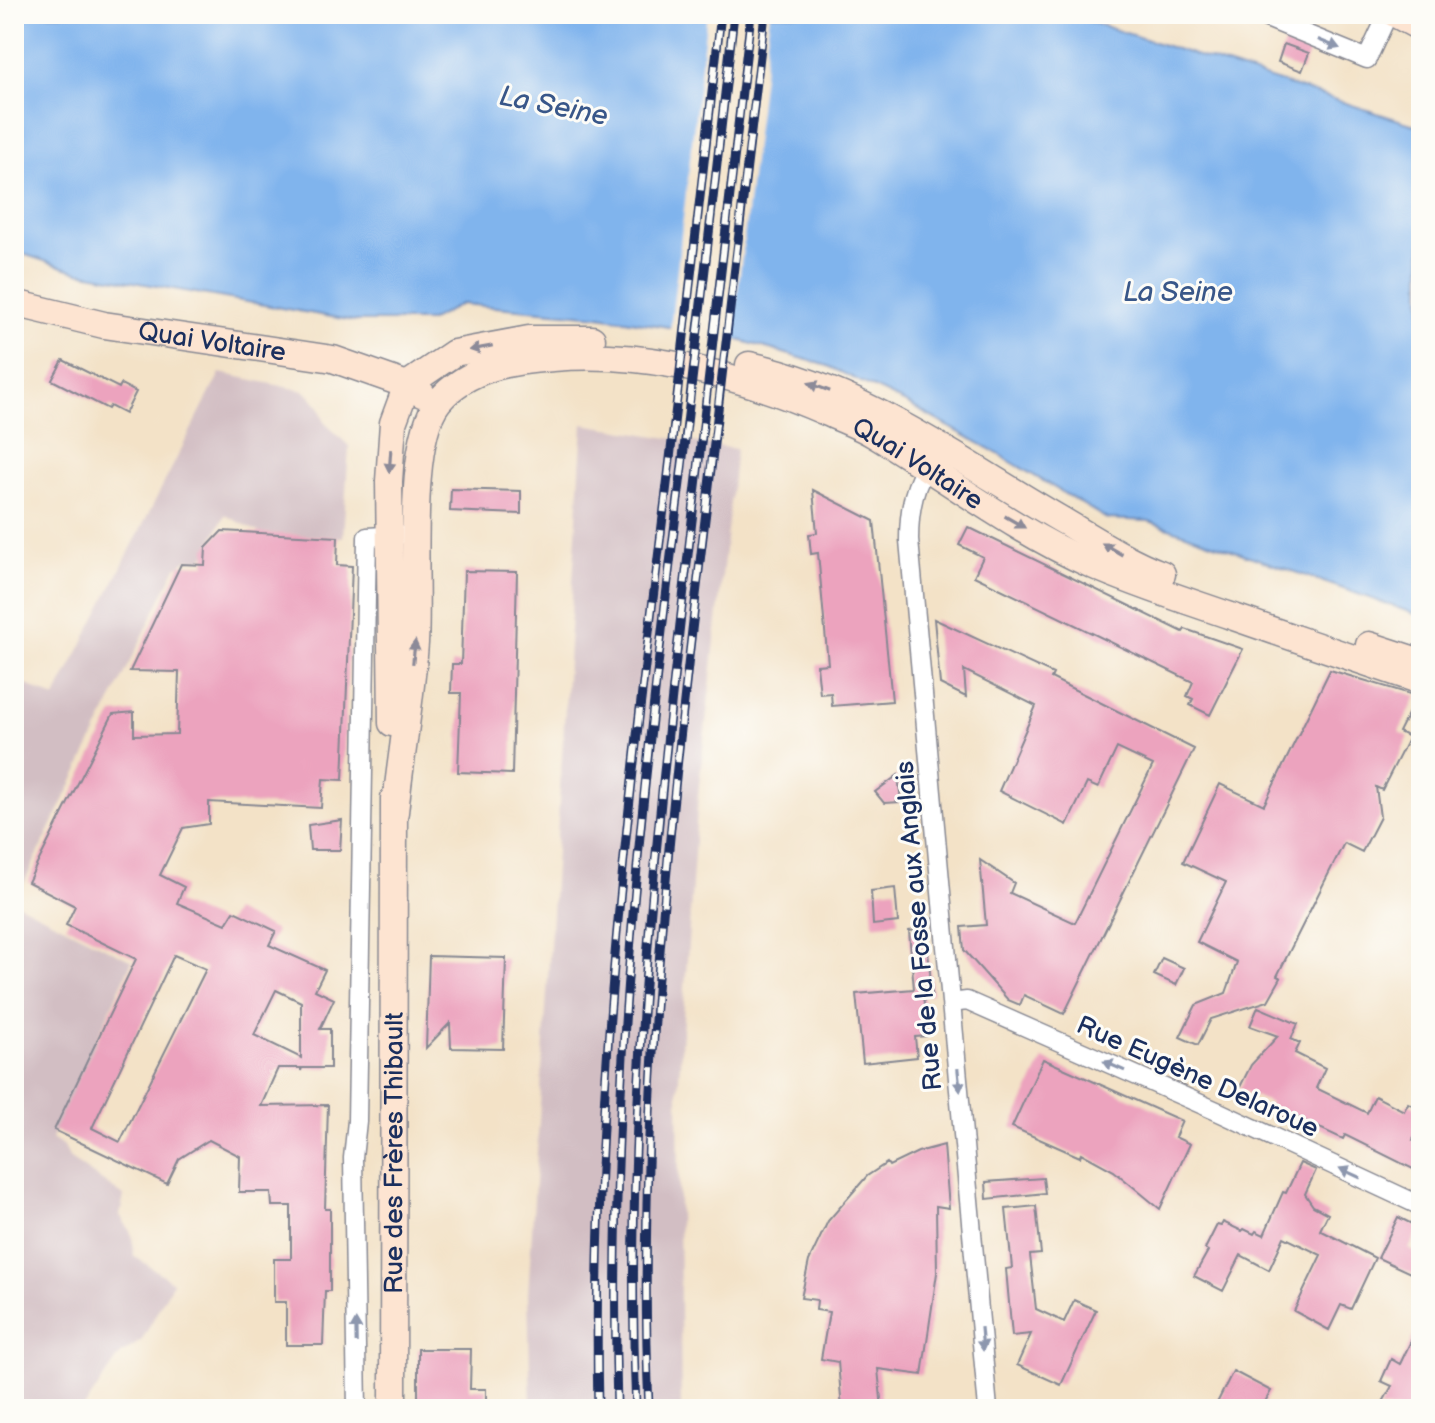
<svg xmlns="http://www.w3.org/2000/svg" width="1435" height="1423" font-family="'Balsamiq Sans',sans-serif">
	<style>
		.industrial { fill: #d2bec3 }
		.water { fill: #80b4ed; stroke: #4e72a6; stroke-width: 2 }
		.pier { fill: #f3e2c7 }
		.building { fill: #eca3be; fill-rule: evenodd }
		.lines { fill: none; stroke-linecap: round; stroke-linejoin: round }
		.street-casing { stroke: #878892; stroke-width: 21 }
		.secondary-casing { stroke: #878892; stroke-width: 29 }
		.street { stroke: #fff; stroke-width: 18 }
		.secondary { stroke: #fde4d1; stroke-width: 26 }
		.rail-casing { stroke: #1b2f5e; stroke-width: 9 }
		.rail { stroke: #fdfcf7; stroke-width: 6; stroke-dasharray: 18; stroke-linecap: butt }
		.oneway { fill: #8d97ae }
		.oneway2 { fill: #8c8a98 }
		.labels { text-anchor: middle; stroke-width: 6; stroke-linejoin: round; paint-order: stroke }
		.street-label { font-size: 26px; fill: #1b2f5e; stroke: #fdfcf7 }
		.water-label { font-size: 28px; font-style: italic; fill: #395789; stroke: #fdfcf7 }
	</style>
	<rect width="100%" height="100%" fill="#fdfcf7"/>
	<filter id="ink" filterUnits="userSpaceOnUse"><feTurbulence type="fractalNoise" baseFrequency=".0125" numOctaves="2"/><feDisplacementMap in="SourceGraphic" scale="16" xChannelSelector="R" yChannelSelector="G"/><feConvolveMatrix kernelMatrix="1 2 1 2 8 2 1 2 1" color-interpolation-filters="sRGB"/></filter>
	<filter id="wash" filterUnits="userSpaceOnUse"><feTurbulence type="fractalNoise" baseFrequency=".006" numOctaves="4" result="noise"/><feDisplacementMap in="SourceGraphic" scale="32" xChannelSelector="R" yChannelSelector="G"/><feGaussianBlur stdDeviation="1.8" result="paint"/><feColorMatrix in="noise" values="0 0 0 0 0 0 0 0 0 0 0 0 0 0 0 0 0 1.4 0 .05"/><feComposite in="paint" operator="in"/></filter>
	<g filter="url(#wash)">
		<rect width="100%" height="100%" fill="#f3e2c7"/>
		<!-- industrial -->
		<path class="industrial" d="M220,373L305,391L319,406L325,423L349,446L343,537L260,533L225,515L202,560L189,559L176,567L15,902L132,961L52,1139L64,1147L70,1159L124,1196L120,1215L132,1235L134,1256L173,1282L142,1340L120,1355L83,1409H14V679L55,698Z
			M583,424L736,449L698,795L678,1093L681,1409H531L528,1294Z"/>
		<!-- water -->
		<path class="water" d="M14,14H1066L1421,127V616L1149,521L1107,519L986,447L906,403L828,366L725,336L599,316L461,304L430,321H354L78,272L14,251Z"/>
		<!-- pier -->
		<path class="pier" d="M707,14H770L732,342L670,330Z"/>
		<g id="blocks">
			<!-- building -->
			<path class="building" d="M1284,44L1309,53L1302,71L1278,62Z
				M63,360L119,388L121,384L136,392L125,414L110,406L108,409L52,380Z
				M451,489L521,491V514L450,511Z
				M813,490L874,521L892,701L832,706L831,693L820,694L817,665L828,664L818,553L811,554L809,534L817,533Z
				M968,527L1183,632L1185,629L1243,649L1210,715L1190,705L1193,699L1187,696L1193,682L974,576L983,557L959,545Z
				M222,531L338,537L337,565L352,566L343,780L323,779L321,808L209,802V824L183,828L160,875L184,887L177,903L226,924L234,911L276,931L269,945L325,970L315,990L334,999L320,1029H330V1068H302L301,1071V1068H278L261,1106L328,1105L325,1209H330V1291H325L323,1345H286V1302H274V1259H291V1206H272L271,1192H239L240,1156L209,1140L179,1159L167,1184L54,1130L136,959L66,925L75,906L28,882L113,714L134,712V735L177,734L179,672L130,671L181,564L205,565L206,548ZM174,955L206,969L120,1142L92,1128ZM276,990L301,1002V1058L254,1035Z
				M464,571L517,572L512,774L458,772L461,693H451L452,664H461Z
				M934,619L1053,674L1051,678L1194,749L1064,1014L1024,995L1020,1005L1008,1000L964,950L962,927L986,925L980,860L1014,883L1010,893L1075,923L1153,765L1117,748L1098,788L1087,783L1067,825L999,791L1036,706L964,670L966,697L940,684Z
				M1330,670L1417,696L1399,732L1409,737L1382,790L1376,787L1380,817L1362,852L1344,843L1277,976L1281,978L1268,1001L1211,1019L1198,1045L1180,1037L1196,1005L1226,993L1237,962L1197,942L1226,882L1183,862L1220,784L1264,805Z
				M898,775L901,802L884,803L875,792Z
				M342,820L340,850H310L308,825Z
				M895,888L898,922L873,925L871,891Z
				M926,929L932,994L923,995L927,1036L915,1037L917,1057L863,1063L856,994L914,989L909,931Z
				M429,956L506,958L503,1049L451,1048L450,1023L426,1048Z
				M1162,958L1184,968L1176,985L1154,975Z
				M1258,1007L1298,1024L1291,1039L1300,1043L1295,1053L1325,1068L1316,1088L1367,1113L1375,1096L1404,1111L1408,1103L1421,1109V1123L1413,1140L1421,1143V1173L1345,1135L1343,1139L1292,1115L1290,1120L1267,1110L1270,1103L1239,1089L1251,1065L1278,1036L1250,1026Z
				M1043,1059L1182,1121L1175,1137L1190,1144L1160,1209L1114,1171L1081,1153L1080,1157L1012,1127Z
				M944,1145L949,1208L936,1206L937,1273L922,1375L878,1369L882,1409H842L838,1362L821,1359L829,1312L816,1310L817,1300L801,1298L809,1261L828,1221L867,1176L887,1163L889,1166L918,1152Z
				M1300,1163L1316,1170L1305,1194L1313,1206L1328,1214L1320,1230L1375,1258L1351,1309L1341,1305L1329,1330L1294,1311L1321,1255L1284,1237L1269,1270L1241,1255L1223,1291L1194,1276L1208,1251L1205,1249L1217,1225L1221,1226L1223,1222L1242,1231L1244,1229L1254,1234L1256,1231L1264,1235L1283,1192L1286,1193Z
				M1043,1178L1045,1193L987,1199L986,1182Z
				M1036,1206L1041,1254L1030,1255L1036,1309L1064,1322L1074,1300L1096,1310L1061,1385L1017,1365L1031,1334L1012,1336L1006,1269L1012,1268L1006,1209Z
				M1398,1217L1420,1228L1409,1249L1421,1256V1278L1378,1258Z
				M1421,1320V1409H1379L1392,1386L1381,1381L1391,1359L1400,1364Z
				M418,1349H471L470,1389H486V1409H418Z
				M1233,1371L1271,1391L1261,1409H1214Z"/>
		</g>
	</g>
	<g filter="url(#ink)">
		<use href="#blocks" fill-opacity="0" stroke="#878892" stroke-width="2"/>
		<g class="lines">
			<!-- street casing -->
			<g class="street-casing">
				<path id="street" d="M1257,14L1367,59L1388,14
					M932,457C914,484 909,508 909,540L988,1409
					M951,1003L967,1001L1219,1112L1421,1206
					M357,1409L353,1158L357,1121L367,537L400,535"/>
			</g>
			<!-- secondary casing -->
			<g class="secondary-casing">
				<g id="secondary">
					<path d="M1395,14L1421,28"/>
					<path id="s1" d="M14,303L104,325L333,359L407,385L422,394"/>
					<path d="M749,365C866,390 964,464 1065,522C1097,541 1128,561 1162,574"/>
					<path d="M407,385L454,353L529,339H592"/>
					<path d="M1369,645L1421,662"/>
					<path d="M392,723L389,481L393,423L407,385"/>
					<path id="s2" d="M395,812C401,756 411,699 415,643C419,586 405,442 439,401C468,367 512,361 553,358C647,350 743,376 828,413C843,420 860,426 875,435C947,478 1015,531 1092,565C1137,585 1185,600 1231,616C1294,638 1358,660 1421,681"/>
					<path id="s3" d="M393,1409L394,798"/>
				</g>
			</g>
			<!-- street -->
			<use href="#street" class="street"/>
			<!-- secondary -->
			<use href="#secondary" class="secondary"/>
			<!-- rail casing -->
			<g class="rail-casing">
				<path id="rail" d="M598,1409C591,1096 630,786 668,476C686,322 703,168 721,14
					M617,1409C608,1098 641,791 680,483C699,327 716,170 734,14
					M636,1409C625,1143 651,879 681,615C704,415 728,214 751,14
					M649,1409C637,1134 665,861 697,587C719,396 742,205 765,14"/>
			</g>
			<!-- rail -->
			<use href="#rail" class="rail"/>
		</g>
		<!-- one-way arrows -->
		<defs><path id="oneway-solid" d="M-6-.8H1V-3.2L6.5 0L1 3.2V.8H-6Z" transform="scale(2)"/></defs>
		<g class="oneway">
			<use href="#oneway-solid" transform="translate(1329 44) rotate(22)"/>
			<use href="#oneway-solid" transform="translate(1114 1066) rotate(-156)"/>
			<use href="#oneway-solid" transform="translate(959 1080) rotate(84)"/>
			<use href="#oneway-solid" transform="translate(1350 1173) rotate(-155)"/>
			<use href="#oneway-solid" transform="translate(356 1331) rotate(-91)"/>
			<use href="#oneway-solid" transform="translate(982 1339) rotate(85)"/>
		</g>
		<g class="oneway2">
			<use href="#oneway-solid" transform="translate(481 348) rotate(169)"/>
			<use href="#oneway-solid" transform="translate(819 387) rotate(-159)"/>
			<use href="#oneway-solid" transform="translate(390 461) rotate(94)"/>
			<use href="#oneway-solid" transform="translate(1015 522) rotate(30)"/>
			<use href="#oneway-solid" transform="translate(1112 549) rotate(-150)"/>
			<use href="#oneway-solid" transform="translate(414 652) rotate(-84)"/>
		</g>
	</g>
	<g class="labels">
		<!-- street labels -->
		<g class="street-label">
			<text dy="9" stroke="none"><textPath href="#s1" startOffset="202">Quai Voltaire</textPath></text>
			<text dy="9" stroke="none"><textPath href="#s2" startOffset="928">Quai Voltaire</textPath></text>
			<text transform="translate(918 926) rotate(-95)" y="9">Rue de la Fosse aux Anglais</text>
			<text transform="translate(1198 1076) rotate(24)" y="9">Rue Eugène Delaroue</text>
			<text dy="9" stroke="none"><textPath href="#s3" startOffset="256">Rue des Frères Thibault</textPath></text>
		</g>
		<!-- water labels -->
		<g class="water-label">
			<text transform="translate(554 105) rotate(11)" y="10">La Seine</text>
			<text x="1178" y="301">La Seine</text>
		</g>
	</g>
	<!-- margin -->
	<rect width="1435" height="1423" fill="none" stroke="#fdfcf7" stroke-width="48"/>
</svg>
